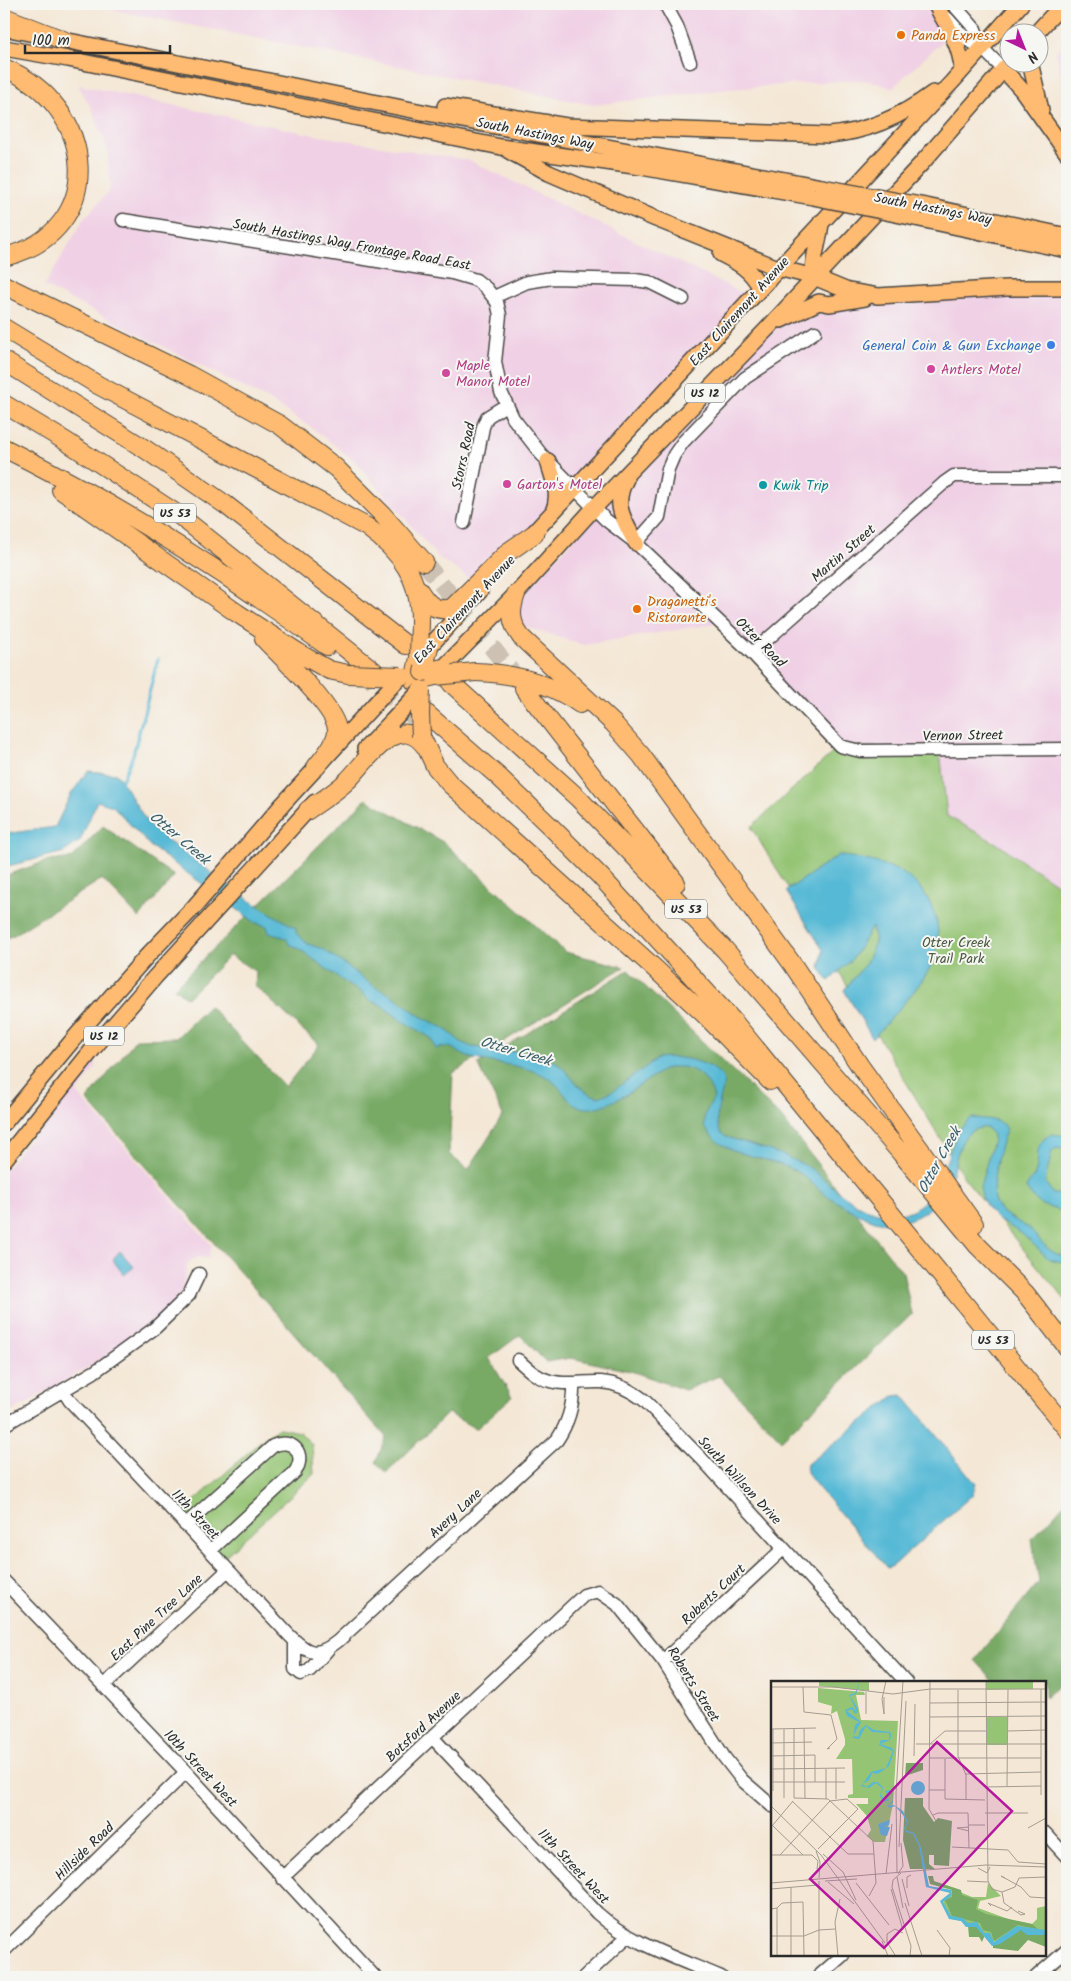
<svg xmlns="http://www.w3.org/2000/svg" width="1071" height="1981" font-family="Kalam,sans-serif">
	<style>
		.built { fill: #f0d0e5 }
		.green { fill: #95c474; stroke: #607850 }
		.forest { fill: #78aa66; stroke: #526a48 }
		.water { fill: #57b9d6; stroke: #417280 }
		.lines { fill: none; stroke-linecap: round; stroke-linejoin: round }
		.stream { stroke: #57b9d6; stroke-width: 3 }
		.highway-tunnel { stroke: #ccc1b3; stroke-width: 18; stroke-dasharray: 18 9; stroke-linecap: butt }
		.minor-casing { stroke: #494744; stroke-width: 15 }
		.major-casing { stroke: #494744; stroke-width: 18 }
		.highway-casing { stroke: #494744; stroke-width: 20 }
		.minor { stroke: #fff; stroke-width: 12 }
		.major { stroke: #ffbb71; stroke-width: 15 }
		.highway { stroke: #ffbb71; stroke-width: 18 }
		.major-bridge-casing { stroke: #494744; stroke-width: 18; stroke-linecap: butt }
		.highway-bridge-casing { stroke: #494744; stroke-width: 20; stroke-linecap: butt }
		.major-bridge { stroke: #ffbb71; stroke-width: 15 }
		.highway-bridge { stroke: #ffbb71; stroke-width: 18 }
		.food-dot { fill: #e8710a; stroke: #f6f6f2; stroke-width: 2 }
		.shop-dot { fill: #3f7fe0; stroke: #f6f6f2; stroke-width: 2 }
		.hotel-dot { fill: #d1479c; stroke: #f6f6f2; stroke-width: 2 }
		.culture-dot { fill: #0f9aa8; stroke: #f6f6f2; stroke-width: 2 }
		.labels { text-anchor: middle; stroke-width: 4; stroke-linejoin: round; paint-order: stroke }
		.shield { fill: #f6f6f2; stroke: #686867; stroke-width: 1 }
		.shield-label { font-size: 12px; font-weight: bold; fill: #2b2b2b }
		.food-label { font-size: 14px; fill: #c56008; stroke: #f6f6f2; text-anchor: start }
		.street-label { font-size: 14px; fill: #2b2b2b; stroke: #f6f6f2 }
		.shop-label { font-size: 14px; fill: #366cbe; stroke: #f6f6f2; text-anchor: end }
		.hotel-label { font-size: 14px; fill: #b23c85; stroke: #f6f6f2; text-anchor: start }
		.culture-label { font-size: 14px; fill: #0d838f; stroke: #f6f6f2; text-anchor: start }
		.park-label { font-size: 14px; fill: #4b5941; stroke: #f6f6f2 }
		.water-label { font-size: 15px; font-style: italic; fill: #3a5d67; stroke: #f6f6f2 }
		.inset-road { fill: none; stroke: #a49c91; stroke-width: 1 }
		.view { fill: #b5179e; fill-opacity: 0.15; stroke: #b5179e; stroke-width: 2.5 }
		.inset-edge { fill: none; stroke: #2b2b2b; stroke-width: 2.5 }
	</style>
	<rect width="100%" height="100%" fill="#f6f6f2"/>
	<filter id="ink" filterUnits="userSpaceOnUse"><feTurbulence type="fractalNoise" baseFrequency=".02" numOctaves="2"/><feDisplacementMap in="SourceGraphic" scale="10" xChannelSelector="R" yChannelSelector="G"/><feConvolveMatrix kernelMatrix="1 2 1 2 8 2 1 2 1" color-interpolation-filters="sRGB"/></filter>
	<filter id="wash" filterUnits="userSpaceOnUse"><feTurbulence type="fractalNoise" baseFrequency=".0096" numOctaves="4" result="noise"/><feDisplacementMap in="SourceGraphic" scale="20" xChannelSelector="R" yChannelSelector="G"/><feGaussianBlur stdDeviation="1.12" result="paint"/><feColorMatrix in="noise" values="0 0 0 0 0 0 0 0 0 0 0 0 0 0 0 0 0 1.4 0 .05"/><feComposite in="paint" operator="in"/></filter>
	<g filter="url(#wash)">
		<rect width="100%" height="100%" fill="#f4e7d5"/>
		<!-- built -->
		<path class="built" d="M84,4H957L937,25L946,38L892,88L869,81L852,80L729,89L593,105Z
			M1067,39V105L1056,52Z
			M78,85L314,135L468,160L751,297L483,588L438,557L358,464L315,430L270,401L44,286L84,219L110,190L108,151L93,111Z
			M1067,288V891L996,843L947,816L940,750L840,746L720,623L583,645L517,624V601L767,329L807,306Z
			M92,1061L96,1063V1067L77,1093L212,1246L208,1258L198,1257L188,1262L182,1290L177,1297L162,1314L140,1332L102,1359L4,1416V1171Z"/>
		<!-- green -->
		<path class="green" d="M840,746L940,750L947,816L996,843L1067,891V1302L965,1179L751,827Z
			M279,1428L300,1432L312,1445L314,1474L220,1561L178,1516L263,1439Z"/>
		<!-- forest -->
		<path class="forest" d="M366,799L443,842L565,952L624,967L453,1073L449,1154L468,1170L503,1115L478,1064L628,970L780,1116L903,1273L912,1314L781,1440L719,1376L685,1390L634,1372L571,1358L546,1362L520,1335L489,1358L512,1397L476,1429L448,1413L386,1473L376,1462L386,1437L87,1100L136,1039L176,1038L209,1006L285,1087L319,1045L255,986L256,972L230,955L187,998L174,988Z
			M103,826L174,876L139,918L102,879L14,935L4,939V876L44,862L72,858Z
			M1067,1501V1678L1045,1698V1682H995L975,1660L1039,1582L1032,1539Z"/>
		<!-- water -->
		<path class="water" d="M88,771L117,774L149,825L172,844L255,904L296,928V933L308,944L323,949L374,986L395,997L420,1016L444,1028L462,1043L472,1047C491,1049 544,1053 557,1063C572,1075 578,1092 599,1097L613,1091L658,1058C677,1055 715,1061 724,1080C723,1098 709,1122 724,1136L786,1156C794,1162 804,1163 813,1170C839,1192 876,1228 912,1210C917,1207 921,1205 925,1201C941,1182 949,1152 959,1129L971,1118C983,1119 1001,1118 1007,1129C1000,1143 988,1192 996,1205C1003,1216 1021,1222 1030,1230C1042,1241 1050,1256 1067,1256V1263L1049,1259L1021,1233L998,1220L990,1212L983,1200L980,1187L993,1140V1135L987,1128C957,1125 958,1163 949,1181C941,1196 931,1210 916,1217C905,1222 887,1225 875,1221C858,1215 832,1200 819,1189C812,1183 806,1177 798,1172C775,1159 745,1158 723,1145C715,1141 709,1133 704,1126L705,1114L714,1098C707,1072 685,1060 661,1071C640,1084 596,1122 573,1103C563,1094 557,1082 545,1076C522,1064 495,1064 471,1058C456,1054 453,1042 436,1049L431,1038L401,1020L380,1004L371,1001L360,991L350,986L298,948L289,944L286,938L269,933L267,926L256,923L150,846L113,806L97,801L80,841L64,852L4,867V834L55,827L71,794Z
			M839,855C860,859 885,862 904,874C933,892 947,932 932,964C921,987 890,1018 873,1039L844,990L866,963L875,942L872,927L853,958L829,981L820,969L823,950L786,891Z
			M1052,1134L1067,1136V1150L1057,1148L1052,1151L1045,1182L1053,1194H1067V1212C1047,1207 1038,1207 1026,1188C1028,1182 1035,1178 1036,1171C1040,1154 1033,1143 1052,1134Z
			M120,1251L134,1267L124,1275L115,1263L113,1259Z
			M903,1395L976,1484L972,1495L893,1566L887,1568L816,1485C812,1479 804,1473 807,1464L894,1396Z"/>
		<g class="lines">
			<!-- stream -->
			<path class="stream" d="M120,785L133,755L158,659"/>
		</g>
	</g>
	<g filter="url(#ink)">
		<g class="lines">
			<!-- highway-tunnel -->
			<path class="highway-tunnel" d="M424,562L521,684
				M360,670L429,730"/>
			<!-- minor casing -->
			<g class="minor-casing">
				<path id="minor" d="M665,4L677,26L690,62
					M953,4L975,29L982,48
					M947,18L966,39L982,48L1004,70
					M123,220L452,273L476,280L486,288L497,302L500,315L495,362L501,392L513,418L541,454L606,520L636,543L752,653L840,746L860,751L1067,749
					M494,297L527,282L552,278L635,280L649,282L683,299
					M464,523L483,427L487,417L506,405
					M636,543L659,517L668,469L674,455L683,442L745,378L815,332
					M752,653L944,483L954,476H1067
					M518,1360C528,1369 537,1378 550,1381C567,1386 584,1381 601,1382C616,1383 632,1391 644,1400L701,1458L906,1682
					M63,1390L70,1401L289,1635C307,1653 316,1659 338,1641L557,1440C569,1422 574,1404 573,1383
					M4,1425L94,1372L155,1328L189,1295L199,1274
					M185,1525L273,1446C292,1437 307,1453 295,1472L210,1551
					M4,1581L186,1772L375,1977
					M295,1641V1669L301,1674L310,1670L329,1648
					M663,1661L783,1549
					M103,1686L228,1570
					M433,1738L597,1913C631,1944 679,1959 721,1977
					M1045,1833L1067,1857
					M282,1878L584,1595L598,1591L617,1604L663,1661L724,1757L742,1780L772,1806
					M4,1951L186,1772
					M584,1977L628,1936
					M818,1977L843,1955
					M1036,1977L1067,1950"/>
			</g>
			<!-- major casing -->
			<g class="major-casing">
				<path id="major" d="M937,7C948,28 961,46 962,70
					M4,28L457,119L822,187
					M1037,32L1063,4
					M4,48L68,59L501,147L641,167L813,197
					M1030,62L1041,110
					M1004,70L1022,90L1067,153
					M445,106L567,126L829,135C867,132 902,116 933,93
					M509,151L549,173L656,219L778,268L814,277L848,291L878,296L1007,288H1067
					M926,206L1067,236
					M915,218L1067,250
					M721,254C739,263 751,270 760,287
					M814,277C811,259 820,241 821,222
					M781,320L819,302L829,304L865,298
					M548,461C553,480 561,494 553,512
					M626,479C612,505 624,520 636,543
					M526,541L952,82L1021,4
					M429,647L480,591
					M443,668L516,594L594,508L767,329L921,164L1010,62
					M365,749L392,721
					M4,1123L77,1035L147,956L195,906L283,804L374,705
					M4,1160L93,1049L155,977L315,802"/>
			</g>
			<!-- highway casing -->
			<g class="highway-casing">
				<path id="highway" d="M4,17L63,40
					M4,68C97,105 110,231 4,257
					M4,285L189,375L280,425L336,468L382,514L424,562
					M4,328L98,385L367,527C401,552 420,578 420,621
					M4,361L145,449L226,505L406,645
					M4,404L67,442L180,516L374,671
					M4,448C117,504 225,572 327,646
					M61,490L237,613L302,655L329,670L348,674
					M418,589C426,602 434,613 452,608L508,552L534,534
					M516,594C510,611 510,622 521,637L614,724L641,755L793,965L860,1066L974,1224
					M264,639C280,655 337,710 337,730C337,743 324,757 316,767
					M419,658L414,681L435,676
					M475,672C514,673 548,682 580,704
					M451,683L578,798L725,950L901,1153L978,1246L1025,1293L1067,1347
					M524,688L676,883
					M427,714L499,777L553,829L600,876L734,1022L1067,1429
					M421,736L435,766L449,783L651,965L704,1014L770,1081
					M308,810C321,801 336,792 348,780C367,761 398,710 425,746"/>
			</g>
			<!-- minor -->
			<use href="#minor" class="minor"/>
			<!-- major -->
			<use href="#major" class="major"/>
			<!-- highway -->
			<use href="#highway" class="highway"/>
			<!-- major-bridge casing -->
			<g class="major-bridge-casing">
				<path id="major-bridge" d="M822,187L926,206
					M813,197L915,218
					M374,705L401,676
					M392,721L421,690"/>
			</g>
			<!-- highway-bridge casing -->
			<g class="highway-bridge-casing">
				<path id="highway-bridge" d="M429,647L423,672L443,668
					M419,658L420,621
					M348,674L401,676
					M435,676L475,672
					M421,690L420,714L421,736"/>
			</g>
			<!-- major-bridge -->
			<use href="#major-bridge" class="major-bridge"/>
			<!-- highway-bridge -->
			<use href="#highway-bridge" class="highway-bridge"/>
		</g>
	</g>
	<!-- markers -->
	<g class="food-dot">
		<circle cx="901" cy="35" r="5"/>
		<circle cx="637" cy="609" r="5"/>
	</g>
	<circle class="shop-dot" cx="1051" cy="345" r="5"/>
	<g class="hotel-dot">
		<circle cx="931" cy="369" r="5"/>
		<circle cx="446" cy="373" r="5"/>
		<circle cx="507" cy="484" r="5"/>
	</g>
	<circle class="culture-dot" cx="763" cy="485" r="5"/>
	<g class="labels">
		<!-- shield labels -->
		<g class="shield">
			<rect x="685" y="383.5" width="40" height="19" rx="4"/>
			<rect x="154" y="503.5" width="42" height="19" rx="4"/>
			<rect x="665" y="899.5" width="42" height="19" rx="4"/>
			<rect x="84" y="1026.5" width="40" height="19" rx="4"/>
			<rect x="972" y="1330.5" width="42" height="19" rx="4"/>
		</g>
		<g class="shield-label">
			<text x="705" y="397">US 12</text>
			<text x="175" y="517">US 53</text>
			<text x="686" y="913">US 53</text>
			<text x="104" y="1040">US 12</text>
			<text x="993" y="1344">US 53</text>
		</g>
		<!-- food labels -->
		<g class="food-label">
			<text x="911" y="40">Panda Express</text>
			<text x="647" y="606">Draganetti's<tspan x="647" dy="16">Ristorante</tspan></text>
		</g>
		<!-- street labels -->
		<g class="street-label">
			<text transform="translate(535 133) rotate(11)" y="5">South Hastings Way</text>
			<text transform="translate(933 208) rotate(11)" y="5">South Hastings Way</text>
			<text transform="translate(352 244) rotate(10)" y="5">South Hastings Way Frontage Road East</text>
			<text transform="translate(739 311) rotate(-48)" y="5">East Clairemont Avenue</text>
			<text transform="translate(463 456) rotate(-78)" y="5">Storrs Road</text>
			<text transform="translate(843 553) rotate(-41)" y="5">Martin Street</text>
			<text transform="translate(464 609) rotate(-47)" y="5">East Clairemont Avenue</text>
			<text transform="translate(761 642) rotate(45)" y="5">Otter Road</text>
			<text transform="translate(963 735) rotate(-1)" y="5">Vernon Street</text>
			<text transform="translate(740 1480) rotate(47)" y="5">South Willson Drive</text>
			<text transform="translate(455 1513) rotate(-43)" y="5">Avery Lane</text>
			<text transform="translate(196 1514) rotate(47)" y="5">11th Street</text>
			<text transform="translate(713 1594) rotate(-43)" y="5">Roberts Court</text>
			<text transform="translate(156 1617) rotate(-43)" y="5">East Pine Tree Lane</text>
			<text transform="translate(694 1684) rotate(58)" y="5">Roberts Street</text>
			<text transform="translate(423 1726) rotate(-43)" y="5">Botsford Avenue</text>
			<text transform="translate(201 1768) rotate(47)" y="5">10th Street West</text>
			<text transform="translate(84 1851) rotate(-44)" y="5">Hillside Road</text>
			<text transform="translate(574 1866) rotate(47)" y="5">11th Street West</text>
		</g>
		<!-- shop labels -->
		<g class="shop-label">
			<text x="1041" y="350">General Coin &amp; Gun Exchange</text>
		</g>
		<!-- hotel labels -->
		<g class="hotel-label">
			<text x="456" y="370">Maple<tspan x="456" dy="16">Manor Motel</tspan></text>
			<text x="941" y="374">Antlers Motel</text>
			<text x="517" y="489">Garton's Motel</text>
		</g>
		<!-- culture labels -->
		<g class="culture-label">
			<text x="773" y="490">Kwik Trip</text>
		</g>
		<!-- park labels -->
		<g class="park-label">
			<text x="956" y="947">Otter Creek<tspan x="956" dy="16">Trail Park</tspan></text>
		</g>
		<!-- water labels -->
		<g class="water-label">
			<text transform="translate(180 838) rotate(40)" y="5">Otter Creek</text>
			<text transform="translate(516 1051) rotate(16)" y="5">Otter Creek</text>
			<text transform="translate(939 1160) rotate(-61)" y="5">Otter Creek</text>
		</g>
	</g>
	<!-- overview -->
	<g transform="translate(771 1681)">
		<rect width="275" height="275" fill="#f4e7d5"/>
		<path d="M48,0H98V10L48,5ZM215,0H262V8L215,9ZM47,7L93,11L94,14H85L90,39L127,40L122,123L114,161H103L96,155L100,149L96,135L85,123H97V117H77V114L82,113L81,78H65L74,64V58L66,30L60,33L61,25L47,21ZM215,36H237L236,64H215ZM217,202L230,215L209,220L207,227L240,239L261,243L266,238V227L275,225V251L220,261L218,256L194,241L181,238L172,224L173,217L184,209L201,216H215Z" fill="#95c474"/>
		<path d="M135,82H152V89L134,95ZM134,117H152V125L163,141L167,137L181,140L178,185L163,184V174H158V183L164,188H139L132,159ZM157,195H162L163,200L190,209L191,214L207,219L205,228L215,233L261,243L268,249L247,244L223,260L220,251L212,249L209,242L181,235L174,219L181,216V209L159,203ZM204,243L214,254L211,261L208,256H198L197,245ZM247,248L273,251L275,248V266L257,259L247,270L222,267V262Z" fill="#78aa66"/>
		<path d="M89,0L85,13L79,15L87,28V31L84,33L81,28L76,30L90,41L82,55L87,56L89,49L95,44L103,49L119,51L120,54L119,59L109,63L121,67L123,70L118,85L107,93L101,92L98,99L91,103L96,106L102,101H106L112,106L110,114L114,119L117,117L114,110L119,109L121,112L122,121L117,125L123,124L132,130L137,141L134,149L143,152L150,166L158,205L181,209L180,215L172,221L180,235L192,237L197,242L206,241L213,252H219L223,261L246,245L275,249V254H256L250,249L229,263L221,265L205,246H195L190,240L178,238L169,220L179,212L155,206L148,165L142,153L135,151L133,148L136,142L132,134L124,125L119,127L116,125L122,119L120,112H115L118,119L113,121L109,115L111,107L105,102L98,107L90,105L100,91L115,87L122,70L108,64L110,59H118V52L101,51L95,45L88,58L82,57L84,44L88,41L76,35L74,29L81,26L86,31L78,14L84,12ZM140 107a7 7 0 1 1 14 0a7 7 0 1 1-14 0ZM119,139L118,144L113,146H119L116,155L110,154L107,143Z" fill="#57b9d6"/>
		<path class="inset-road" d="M159,0L158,128L165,140M215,0L217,200L221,208L231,211L244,206L248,197M0,6H63L122,13L159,8H275M32,6L33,31L60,34L66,58L56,68L59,67M187,9V75L195,94V119M113,16V33L111,18L115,0M159,22L275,21M95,33V11M159,36L275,35M33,47L34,117M1,48L45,47M2,48V110M237,50L275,49M1,62L41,61M145,63H275M159,63L174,50H215M0,75L44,74V101M143,75L144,23M159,77H270M174,78V118L214,119M0,88L74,87M194,93L270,91M0,101H74M236,105L237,8M214,106L270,105M158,109H174M270,114V8M13,117V48M23,117L57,118L102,160L105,202L98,215M23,117V48M55,118V88M65,118V87M21,120L77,173H103M0,125L50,174L114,262M214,132H257M162,134L167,132H197L198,167M198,144H214M1,145L22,120M2,145L32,174M257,147L275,137M198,150L186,147L198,146M128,166L135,20M181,166L237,169L247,181L275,183M47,168L87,128L76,118L59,120M45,170L49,181L48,197M52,173L72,191L85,219M0,174H41L47,180L46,188M9,174L59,120M207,187L216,192L219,186M126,191L125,112L132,0M130,192L122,199L121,206L140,265L139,275M115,193L121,143M127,193L132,185L130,162M126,196L132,227M234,197L230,195L250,206L259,216L275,217M248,197L275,196M131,198L138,225M48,200V275M54,200L86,198M196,200L217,201M57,201L83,223M0,202L215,184L275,186M85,202L118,244M136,207V196L140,194M0,208L47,204M120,208L132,249M231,211L233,222L250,234L254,233L247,230M134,222L151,275M220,225L217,222L236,230L241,226M6,227V275M0,228L6,227L11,222L32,221L33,275M166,249L179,267L178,275M0,255H33L48,249L64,248M111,260L117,275M124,274L116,261V253L124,248L132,252M20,275V206M67,275L64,241L69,218"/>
		<path class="view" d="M166,61L241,130L113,267L39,198Z"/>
		<rect width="275" height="275" class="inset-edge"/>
	</g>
	<!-- margin -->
	<rect width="1071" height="1981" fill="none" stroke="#f6f6f2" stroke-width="20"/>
	<!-- north arrow -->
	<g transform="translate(1024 48) rotate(137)"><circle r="24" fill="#f6f6f2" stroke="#a5a5a2"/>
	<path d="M0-4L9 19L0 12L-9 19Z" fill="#b5179e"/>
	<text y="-8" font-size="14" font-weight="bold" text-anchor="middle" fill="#2b2b2b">N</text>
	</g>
	<!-- scale -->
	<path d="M25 45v8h145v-8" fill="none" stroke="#2b2b2b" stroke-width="2.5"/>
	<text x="32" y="45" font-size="15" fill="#2b2b2b" stroke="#f6f6f2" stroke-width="4" paint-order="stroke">100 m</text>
</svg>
